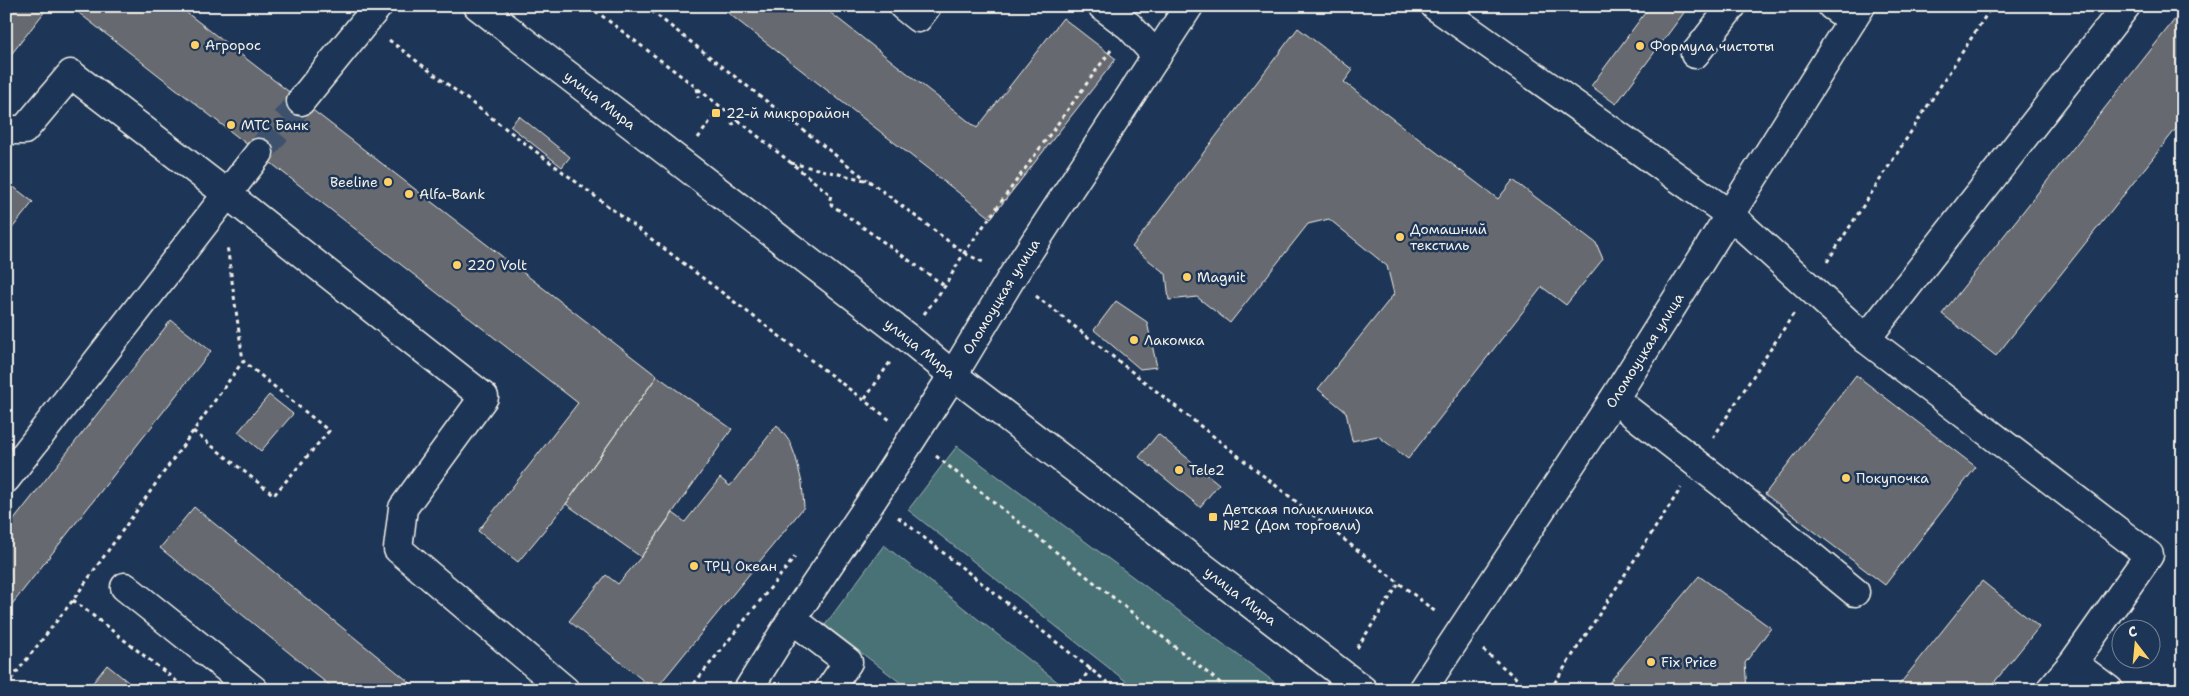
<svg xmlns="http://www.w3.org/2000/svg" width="2189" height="696" font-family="'Shantell Sans',sans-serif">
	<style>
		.green { fill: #497277; stroke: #9eb2b0 }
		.building { fill: #666a70; stroke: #f4f1e8 }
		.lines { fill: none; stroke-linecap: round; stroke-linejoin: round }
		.minor-tunnel { stroke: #3d516d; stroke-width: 28; stroke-dasharray: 28 14; stroke-linecap: butt }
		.minor-casing { stroke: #f4f1e8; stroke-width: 31 }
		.path { stroke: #f4f1e8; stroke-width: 3; stroke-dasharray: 4 4; stroke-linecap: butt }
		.minor { stroke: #1d3557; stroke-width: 28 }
		.poi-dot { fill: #ffd166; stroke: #1d3557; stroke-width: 2 }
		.labels { text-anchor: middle; stroke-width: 5; stroke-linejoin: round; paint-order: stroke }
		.poi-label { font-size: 14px; fill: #f4f1e8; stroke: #1d3557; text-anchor: start }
		.street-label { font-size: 14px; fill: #f4f1e8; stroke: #1d3557 }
	</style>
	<rect width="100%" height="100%" fill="#1d3557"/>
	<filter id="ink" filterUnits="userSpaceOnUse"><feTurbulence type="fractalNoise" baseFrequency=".02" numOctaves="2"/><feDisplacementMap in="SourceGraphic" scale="10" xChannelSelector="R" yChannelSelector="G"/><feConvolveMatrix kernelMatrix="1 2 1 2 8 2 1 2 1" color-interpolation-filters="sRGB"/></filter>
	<g filter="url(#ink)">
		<!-- green -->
		<path class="green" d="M957,446L1285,690H1137L908,510Z
			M884,545L1064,687L1061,690H910L825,625Z"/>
		<!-- building -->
		<path class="building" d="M6,6H49L6,61Z
			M70,6H178L657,376L566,504L518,562L478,531L578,403Z
			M719,6H822L977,128L1063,18L1116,59L991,218Z
			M1650,6H1689L1616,104L1591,86Z
			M2183,9V120L1996,356L1942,314Z
			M1298,28L1353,70L1344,82L1498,199L1513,180L1596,243L1603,259L1566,305L1542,287L1408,459L1378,436L1352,441L1346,412L1318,389L1394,294L1387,266L1329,219L1308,224L1230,323L1197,297L1169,300L1166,274L1132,247Z
			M519,116L570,157L562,167L510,126Z
			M6,181L33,202L6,236Z
			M1116,301L1147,322L1157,367L1140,369L1094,330Z
			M171,320L211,351L6,612V530Z
			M1856,375L1976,467L1885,585L1765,494Z
			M657,376L732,429L641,557L566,504Z
			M269,395L293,414L261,451L238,432Z
			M777,425L790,442L796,458L802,483L804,507L655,690L569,621L606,575L618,584L641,557L673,513L685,522L720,478L730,486Z
			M1158,434L1219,484L1200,507L1139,457Z
			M194,507L419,690H335L160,548Z
			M1699,576L1771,628L1745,663L1747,690H1608L1607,685Z
			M1982,581L2039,627L1988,690H1895Z
			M107,665L138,690H87Z"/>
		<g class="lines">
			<!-- minor-tunnel -->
			<path class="minor-tunnel" d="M259,153L301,101"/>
			<!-- minor casing -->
			<g class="minor-casing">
				<g id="minor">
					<path id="s1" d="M478,6L908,338L953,375L1363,690"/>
					<path d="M903,6L918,18L927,6"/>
					<path d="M1102,6L1129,26L1157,56"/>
					<path d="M1435,6L1729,214L1866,339L2149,555L2073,663L2050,690"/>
					<path d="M1832,6L1852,20"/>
					<path d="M1695,54L1732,6"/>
					<path d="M301,101L378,6"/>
					<path d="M6,130H24L71,74L227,194L484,397L403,508L398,549L565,690"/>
					<path d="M1866,339L2126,6"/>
					<path d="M1614,399L1736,494L1855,592"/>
					<path d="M6,479L259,153"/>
					<path d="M125,587L254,690"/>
					<path d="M792,619L848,662L829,690"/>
					<path d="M2073,663L2109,690"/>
					<path id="s2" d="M748,690L792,619L873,499L953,375L1012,277L1189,6"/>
					<path id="s3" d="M1422,690L1614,399L1861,6"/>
				</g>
			</g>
			<!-- path -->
			<path class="path" d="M589,6L697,88L698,98
				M645,6L867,180
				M389,40L890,420
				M698,89L739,121
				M731,125L739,121L831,195L829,203L945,286
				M698,138L716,113
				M791,163L869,181L964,253L985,263
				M1827,262L1992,6
				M1036,296L1437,613
				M924,314L945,286L964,253L1111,50
				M865,399L890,362
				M193,431L274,495L329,431L243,361
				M1713,438L1794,313
				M936,456L1229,690
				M898,517L1117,690
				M73,600L188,690
				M1357,648L1398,585
				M1483,650L1530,690
				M6,686L73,600L243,361L227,245
				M689,690L795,557
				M1075,690L1091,668
				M1550,690L1681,488"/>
			<!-- minor -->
			<use href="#minor" class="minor"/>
		</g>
	</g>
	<!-- markers -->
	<g class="poi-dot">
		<circle cx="195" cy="45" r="5"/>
		<circle cx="1640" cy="46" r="5"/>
		<rect x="711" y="108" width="10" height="10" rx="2.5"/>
		<circle cx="231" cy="125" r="5"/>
		<circle cx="388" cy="182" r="5"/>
		<circle cx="409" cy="194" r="5"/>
		<circle cx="1400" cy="237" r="5"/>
		<circle cx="457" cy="265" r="5"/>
		<circle cx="1187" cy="277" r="5"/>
		<circle cx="1134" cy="340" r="5"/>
		<circle cx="1179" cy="470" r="5"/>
		<circle cx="1846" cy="478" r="5"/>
		<rect x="1208" y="512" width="10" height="10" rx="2.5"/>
		<circle cx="694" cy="566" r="5"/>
		<circle cx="1651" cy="662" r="5"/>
	</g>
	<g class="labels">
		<!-- poi labels -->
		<g class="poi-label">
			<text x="205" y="50">Агророс</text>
			<text x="1650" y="51">Формула чистоты</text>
			<text x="726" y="118">22-й микрорайон</text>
			<text x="241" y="130">МТС Банк</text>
			<text x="378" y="187" text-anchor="end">Beeline</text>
			<text x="419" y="199">Alfa-Bank</text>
			<text x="1410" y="234">Домашний<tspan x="1410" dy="16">текстиль</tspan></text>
			<text x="467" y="270">220 Volt</text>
			<text x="1197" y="282">Magnit</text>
			<text x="1144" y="345">Лакомка</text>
			<text x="1189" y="475">Tele2</text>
			<text x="1856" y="483">Покупочка</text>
			<text x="1223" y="514">Детская поликлиника<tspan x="1223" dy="16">№2 (Дом торговли)</tspan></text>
			<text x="704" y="571">ТРЦ Океан</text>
			<text x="1661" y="667">Fix Price</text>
		</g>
		<!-- street labels -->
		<g class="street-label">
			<text dy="5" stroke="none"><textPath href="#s1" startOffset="154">улица Мира</textPath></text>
			<text dy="5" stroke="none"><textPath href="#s2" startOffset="468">Оломоуцкая улица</textPath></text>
			<text dy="5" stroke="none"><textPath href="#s1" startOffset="559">улица Мира</textPath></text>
			<text dy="5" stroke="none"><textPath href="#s3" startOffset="406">Оломоуцкая улица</textPath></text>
			<text dy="5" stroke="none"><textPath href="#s1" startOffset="964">улица Мира</textPath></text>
		</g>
	</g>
	<!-- margin -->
	<rect width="2189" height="696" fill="none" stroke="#1d3557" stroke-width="25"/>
	<rect x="12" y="12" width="2164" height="671" fill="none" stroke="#f4f1e8" stroke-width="2" filter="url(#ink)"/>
	<!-- north arrow -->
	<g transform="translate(2136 644) rotate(344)"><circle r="24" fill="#1d3557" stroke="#738091"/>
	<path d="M0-4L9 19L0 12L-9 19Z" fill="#ffd166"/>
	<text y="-8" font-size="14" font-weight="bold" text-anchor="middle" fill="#f4f1e8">С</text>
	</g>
</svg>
